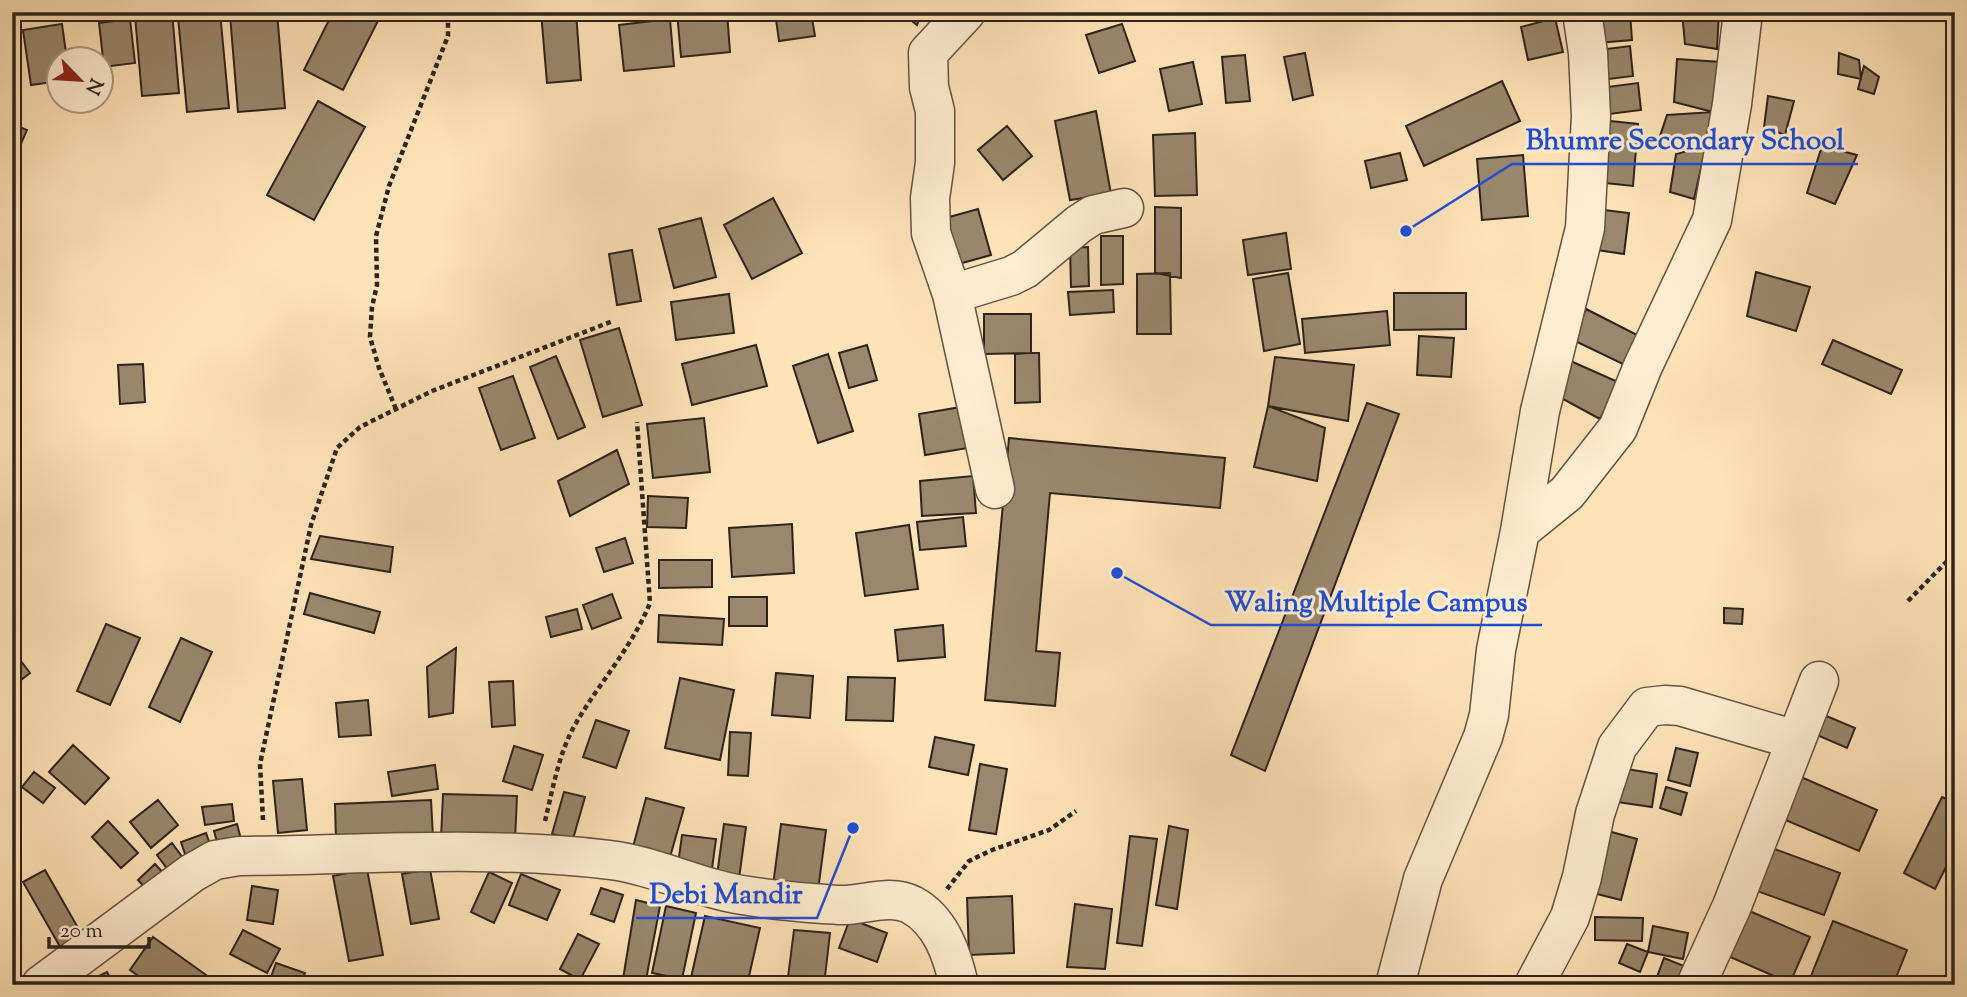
<svg xmlns="http://www.w3.org/2000/svg" width="1967" height="997" font-family="'Sorts Mill Goudy',serif">
	<style>
		.building { fill: #9a876d; stroke: #2d231b; stroke-width: 2 }
		.lines { fill: none; stroke-linecap: round; stroke-linejoin: round }
		.minor-casing { stroke: #625342; stroke-width: 41 }
		.path { stroke: #2d231b; stroke-width: 4.5; stroke-dasharray: 5 3.5; stroke-linecap: butt }
		.minor { stroke: #ffedd1; stroke-width: 38 }
		.leader { fill: none; stroke: #1d4ed8; stroke-width: 2.5 }
		.callout-dot { fill: #1d4ed8; stroke: #ffedd1; stroke-width: 2.5 }
		.callout-label { font-size: 28px; text-anchor: middle; font-weight: bold; fill: #1d4ed8; stroke: #ffedd1; stroke-width: 6; stroke-linejoin: round; paint-order: stroke }
	</style>
	<rect width="100%" height="100%" fill="#ffe3b8"/>
	<filter id="stains"><feTurbulence type="fractalNoise" baseFrequency=".00286" numOctaves="4"/><feColorMatrix values="0 0 0 0 .2 0 0 0 0 .09 0 0 0 0 .02 0 0 0 .5 -.17"/></filter>
	<radialGradient id="worn" r=".72"><stop offset=".6" stop-color="#630" stop-opacity="0"/><stop offset="1" stop-color="#630" stop-opacity=".3"/></radialGradient>
	<!-- building -->
	<path class="building" d="M172,12L179,93L142,96L135,16Z
		M220,12L229,108L187,112L178,17Z
		M259,12H277L285,108L238,112L230,15Z
		M333,12H375L381,15L343,90L304,70Z
		M541,12H576L581,80L547,83Z
		M677,12H727L730,52L681,57Z
		M775,12H811L815,36L779,41Z
		M901,12H922L917,25Z
		M1595,12H1630L1632,40L1598,43Z
		M1682,12H1719L1717,49L1685,44Z
		M1555,18L1563,52L1528,60L1521,27Z
		M130,19L135,63L104,67L99,23Z
		M670,19L674,66L624,71L619,25Z
		M62,24L67,60H60V81L31,85L23,30Z
		M1122,24L1135,61L1099,73L1086,35Z
		M1630,46L1633,76L1601,80L1598,50Z
		M1305,53L1313,95L1293,100L1284,57Z
		M1839,53L1859,60L1861,79L1838,74Z
		M1245,55L1250,101L1226,103L1222,57Z
		M1677,59L1721,62L1713,112L1674,102Z
		M1193,62L1202,104L1169,111L1160,69Z
		M1864,66L1879,77L1874,94L1858,89Z
		M1502,81L1520,121L1424,166L1406,126Z
		M1638,83L1641,110L1602,115L1599,88Z
		M1768,96L1794,101L1785,135L1764,127Z
		M318,101L365,127L314,220L267,195Z
		M1096,111L1111,194L1070,200L1055,121Z
		M1713,112L1706,141L1659,139L1667,115Z
		M1601,120L1638,124L1633,186L1596,182Z
		M12,124L27,130L12,164Z
		M1007,126L1032,156L1003,180L978,150Z
		M1195,133L1197,195L1155,196L1153,135Z
		M1706,146L1694,199L1670,192L1676,154Z
		M1822,146L1857,155L1835,204L1807,193Z
		M1400,153L1407,180L1371,188L1365,161Z
		M1523,155L1528,216L1482,220L1477,159Z
		M773,198L802,253L752,279L724,225Z
		M1155,207L1181,208V278L1155,273Z
		M978,209L991,255L948,267L935,221Z
		M1596,209L1629,213L1624,254L1590,249Z
		M701,218L716,277L674,288L659,229Z
		M1286,233L1291,269L1248,275L1243,240Z
		M1101,236H1123V284L1101,285Z
		M1088,247L1089,286L1071,287L1070,248Z
		M632,250L641,301L617,305L609,254Z
		M1756,272L1810,287L1796,331L1747,316Z
		M1170,273L1171,334H1137V274Z
		M1288,273L1300,344L1264,351L1253,279Z
		M1113,290L1114,312L1070,315L1068,292Z
		M1394,293H1466V329L1394,330Z
		M729,294L734,333L676,340L671,302Z
		M1586,309L1641,337L1629,367L1573,340Z
		M1387,311L1390,345L1305,353L1302,319Z
		M984,314H1031V353L984,354Z
		M619,328L642,405L603,417L580,340Z
		M1419,336L1454,338L1451,377L1417,375Z
		M1833,340L1902,370L1891,394L1822,364Z
		M756,345L767,386L692,405L682,364Z
		M867,345L877,380L849,388L839,353Z
		M1031,353H1039L1040,402L1015,403V354Z
		M828,354L853,431L818,443L793,366Z
		M556,356L585,427L558,439L530,367Z
		M1275,357L1354,365L1348,421L1268,406Z
		M1566,359L1618,382L1600,419L1552,393Z
		M143,364L145,402L120,404L118,365Z
		M513,376L535,438L501,450L479,388Z
		M1367,403L1399,414L1265,771L1231,755Z
		M1268,406L1325,428L1317,481L1254,467Z
		M961,407L968,448L925,455L919,414Z
		M704,418L710,472L653,478L647,424Z
		M1009,438L1225,458L1220,508L1050,493L1036,651L1060,653L1055,706L985,700Z
		M617,450L629,484L570,516L558,481Z
		M973,476L976,513L922,516L920,481Z
		M648,496L688,498L686,528L647,527Z
		M963,517L966,546L920,550L917,522Z
		M792,524L794,573L732,577L729,528Z
		M909,525L918,589L865,596L856,533Z
		M320,536L393,547L390,572L311,559Z
		M625,538L633,563L604,572L596,548Z
		M659,560H712V587L659,588Z
		M310,593L380,612L374,633L304,614Z
		M612,594L621,618L592,629L583,605Z
		M729,597H767V626H729Z
		M1724,608L1743,609L1742,624L1724,623Z
		M577,609L582,629L551,637L546,617Z
		M659,615L724,619L722,645L658,642Z
		M106,624L140,638L110,705L77,691Z
		M943,625L945,657L898,661L895,630Z
		M181,638L212,652L180,722L149,707Z
		M456,648L453,713L429,717L427,667Z
		M12,649L30,673L12,687Z
		M776,673L813,676L810,718L772,715Z
		M848,677L895,678L893,721L846,720Z
		M680,678L734,690L720,760L665,748Z
		M513,681L515,725L492,727L489,682Z
		M368,700L371,735L339,737L336,703Z
		M1817,712L1855,728L1847,748L1810,732Z
		M596,720L629,731L616,768L583,757Z
		M730,732L751,733L748,776L728,775Z
		M935,737L974,745L968,775L929,767Z
		M73,745L109,778L85,804L49,772Z
		M514,746L543,755L532,790L503,781Z
		M1676,748L1698,753L1690,786L1668,780Z
		M980,764L1007,769L996,834L969,830Z
		M435,765L438,789L392,796L388,772Z
		M1615,767L1657,774L1652,807L1610,801Z
		M34,772L55,788L43,803L22,787Z
		M1794,774L1877,810L1859,851L1776,816Z
		M302,779L307,830L278,833L273,781Z
		M1666,787L1687,793L1681,815L1660,808Z
		M564,792L585,797L573,839L552,834Z
		M443,794L517,796L515,841L441,839Z
		M1942,797L1955,803V849L1935,889L1904,873Z
		M646,798L684,808L670,857L633,847Z
		M158,800L178,825L151,848L130,822Z
		M431,800L433,837L336,841L335,804Z
		M232,804L234,821L205,825L202,807Z
		M108,821L138,853L121,868L92,837Z
		M237,824L243,847L220,853L214,831Z
		M724,824L746,827L738,886L716,883Z
		M781,824L826,830L817,898L772,893Z
		M1169,826L1188,830L1177,909L1156,905Z
		M1597,828L1637,839L1621,900L1581,890Z
		M206,833L212,850L187,860L181,842Z
		M682,835L716,839L711,876L677,872Z
		M1130,836L1157,839L1142,946L1117,943Z
		M172,843L186,862L171,874L157,855Z
		M1772,848L1840,873L1824,915L1757,891Z
		M155,864L166,876L149,892L138,880Z
		M367,869L383,955L349,961L333,876Z
		M430,869L439,919L411,924L402,874Z
		M45,870L85,940L63,952L23,882Z
		M489,872L512,883L494,923L471,912Z
		M521,874L560,890L547,920L509,905Z
		M252,886L278,890L273,924L247,920Z
		M601,888L623,895L614,922L591,914Z
		M1012,896L1014,953L969,955L967,898Z
		M636,900L660,906L645,985H622Z
		M1075,904L1112,909L1105,969L1067,967Z
		M666,906L696,913L682,979L652,973Z
		M1740,907L1810,937L1790,983L1721,953Z
		M705,916L760,928L747,985H704L690,982Z
		M1595,917L1643,918L1642,941L1595,940Z
		M850,919L887,933L877,962L839,948Z
		M1833,921L1907,950L1893,985H1833L1811,976Z
		M1653,926L1688,933L1683,959L1648,952Z
		M243,930L280,949L267,973L230,954Z
		M794,930L830,933L824,985H787Z
		M578,934L599,944L580,980L560,969Z
		M153,937L206,975L199,985H151L130,970Z
		M1627,944L1648,952L1640,972L1619,963Z
		M1664,958L1684,966L1677,985H1654Z
		M276,963L305,973L300,985H268Z
		M107,972L114,985L83,984Z"/>
	<g class="lines">
		<!-- minor casing -->
		<g class="minor-casing">
			<path id="minor" d="M966,12L928,53L929,87L935,111V163L930,198L931,233L952,294L995,489
				M952,294L1011,276L1025,269L1079,224L1093,215L1124,208
				M1520,531L1567,493L1618,428L1643,366L1712,220L1732,104L1743,12
				M41,985L192,873L215,860L239,856C362,855 487,845 610,860C657,866 702,890 749,896C778,901 810,903 839,905C864,906 889,893 912,905C941,921 952,954 959,985
				M1395,985L1423,879L1483,737L1489,715L1496,650L1520,531L1540,411L1585,228L1591,116L1588,53L1582,12
				M1534,985L1570,917L1582,877L1595,814L1617,747L1647,707L1665,705L1680,706L1796,740
				M1696,985L1732,906L1819,681"/>
		</g>
		<!-- path -->
		<path class="path" d="M396,409L379,368L370,337L372,307L377,285L376,236L389,186L448,36V12
			M1908,601L1955,553
			M263,820L260,764L311,525L337,448L360,427L432,391L613,321
			M545,821C553,788 559,752 576,723C600,682 632,647 650,603L637,422
			M947,889L969,861L992,850L1049,830L1076,811"/>
		<!-- minor -->
		<use href="#minor" class="minor"/>
	</g>
	<!-- callouts -->
	<path class="leader" d="M1406 231L1512 164H1858M1117 573L1211 625H1542M853 828L817 918H636"/>
	<g class="callout-dot">
		<circle cx="1406" cy="231" r="7"/>
		<circle cx="1117" cy="573" r="7"/>
		<circle cx="853" cy="828" r="7"/>
	</g>
	<g class="callout-label">
		<text x="1685" y="149">Bhumre Secondary School</text>
		<text x="1376" y="611">Waling Multiple Campus</text>
		<text x="726" y="903">Debi Mandir</text>
	</g>
	<!-- margin -->
	<rect width="1967" height="997" fill="none" stroke="#ffe3b8" stroke-width="42"/>
	<rect x="14" y="14" width="1939" height="969" fill="none" stroke="#2d231b" stroke-width="3.5"/>
	<rect x="21" y="21" width="1925" height="955" fill="none" stroke="#2d231b" stroke-width="2"/>
	<!-- north arrow -->
	<g transform="translate(80 80) rotate(115)"><circle r="33" fill="#ffedd1" stroke="#ab9c88" stroke-width="2"/>
	<path d="M0-5L12 26L0 18L-12 26Z" fill="#8f2418"/>
	<text y="-10" font-size="19" font-weight="bold" text-anchor="middle" fill="#2d231b">N</text>
	</g>
	<!-- scale -->
	<path d="M49 937v10h100v-10" fill="none" stroke="#2d231b" stroke-width="3.5"/>
	<text x="60" y="937" font-size="21" fill="#2d231b" stroke="#ffedd1" stroke-width="5" paint-order="stroke">20 m</text>
	<rect width="100%" height="100%" filter="url(#stains)"/>
	<rect width="100%" height="100%" fill="url(#worn)"/>
</svg>
